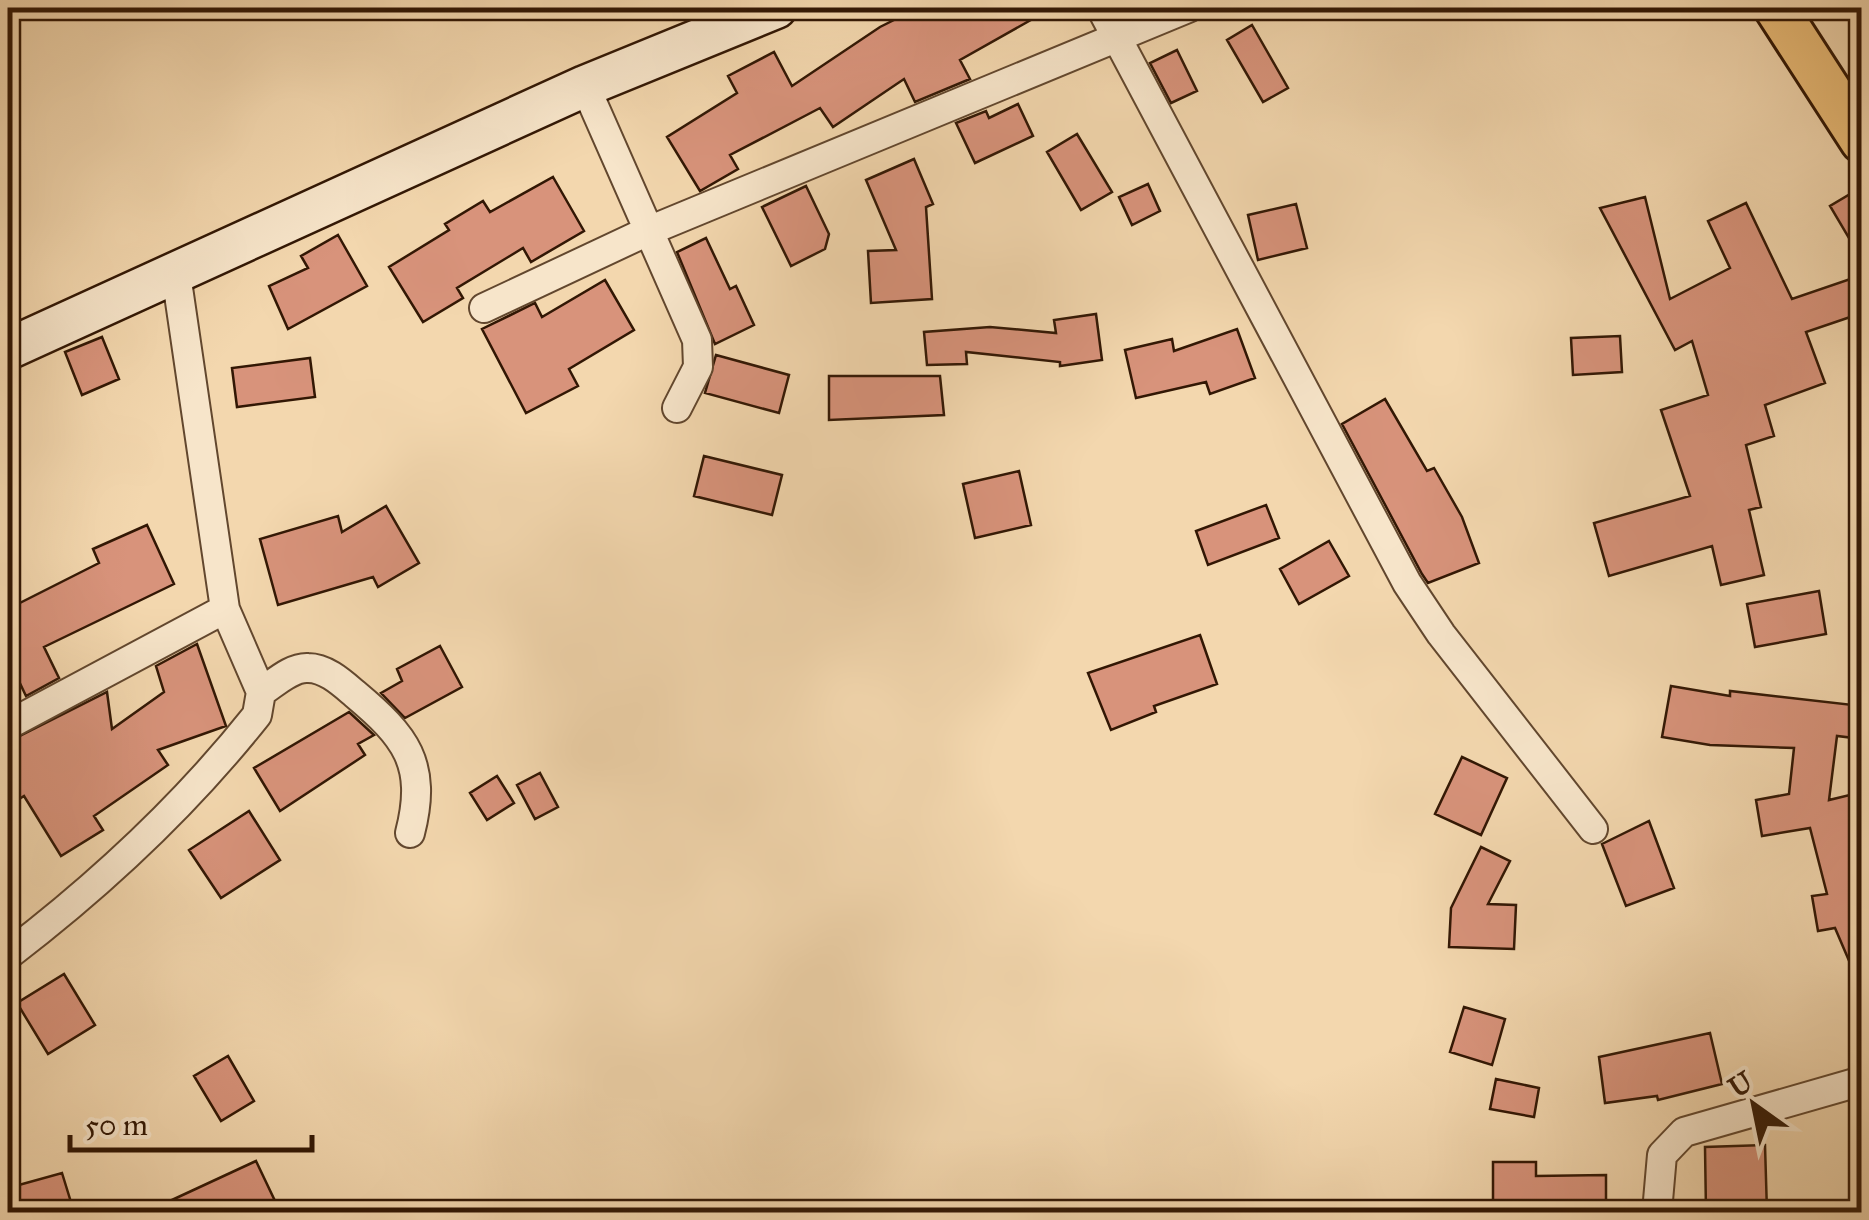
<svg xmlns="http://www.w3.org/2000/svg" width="1869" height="1220" font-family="'IM FELL Great Primer',serif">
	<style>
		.building { fill: #d8937b; stroke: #321704; stroke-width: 2.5 }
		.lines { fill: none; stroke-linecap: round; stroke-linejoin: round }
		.minor-casing { stroke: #62472e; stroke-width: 32 }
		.secondary-casing { stroke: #321704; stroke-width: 45 }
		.primary-casing { stroke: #321704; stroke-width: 48 }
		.minor { stroke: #f7e5ca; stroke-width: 28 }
		.secondary { stroke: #f7e5ca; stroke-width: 40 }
		.primary { stroke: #eabc77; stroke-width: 42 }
	</style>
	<rect width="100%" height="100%" fill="#f3d7ae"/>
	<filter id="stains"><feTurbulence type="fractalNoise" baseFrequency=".002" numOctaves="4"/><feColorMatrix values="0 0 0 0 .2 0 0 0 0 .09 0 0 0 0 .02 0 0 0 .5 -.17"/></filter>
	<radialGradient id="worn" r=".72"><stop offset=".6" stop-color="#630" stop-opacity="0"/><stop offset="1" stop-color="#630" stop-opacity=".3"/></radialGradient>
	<!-- building -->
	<path class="building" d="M918,8H1052L960,60L970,79L915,102L904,79L833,127L820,108L730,155L738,169L700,191L667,137L737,93L728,76L774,52L792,86L880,27Z
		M1252,25L1288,88L1263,102L1227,40Z
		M1177,50L1197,91L1171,103L1150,63Z
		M1018,104L1033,136L975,163L956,123L986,111L989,118Z
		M1077,134L1112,192L1081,210L1047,152Z
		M914,159L933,204L926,207L932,299L871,303L868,251L896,250L866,180Z
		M553,177L584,231L531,262L523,248L457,288L463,298L423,322L389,267L449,230L445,224L483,201L490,212Z
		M1148,184L1160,211L1132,225L1119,197Z
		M806,186L829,234L825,249L791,266L762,207Z
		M1862,187V260L1830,206Z
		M1645,197L1670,299L1730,268L1708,221L1746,203L1792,299L1862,275V313L1806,332L1825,383L1765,405L1774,436L1746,445L1761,507L1749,510L1764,575L1721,585L1712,546L1609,576L1594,523L1690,496L1661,410L1708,395L1692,341L1675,350L1600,208Z
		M1296,204L1307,248L1258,260L1248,215Z
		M338,235L367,286L288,329L269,286L308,268L301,256Z
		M706,238L730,289L736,286L754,325L715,344L677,252Z
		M605,280L634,330L569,369L578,386L526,413L482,329L535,303L542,317Z
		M1096,314L1102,360L1060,366V362L966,352L967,364L927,365L924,332L990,327L1056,333L1054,320Z
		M1237,329L1255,378L1210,394L1206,382L1136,398L1125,350L1172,339L1174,351Z
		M1620,336L1622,372L1573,375L1571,338Z
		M102,337L119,379L82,395L65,352Z
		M716,355L789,375L779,413L705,393Z
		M310,358L315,397L237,407L232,368Z
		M829,376H940L944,415L829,420Z
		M1385,399L1427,471L1434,468L1462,517L1479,563L1428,583L1422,574L1342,424Z
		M704,456L782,475L772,515L694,496Z
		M1019,471L1031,525L975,538L963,484Z
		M1266,505L1279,538L1208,565L1196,531Z
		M386,506L419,563L378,587L373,577L278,605L260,539L338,516L342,532Z
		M147,525L174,584L44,647L59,678L26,696L8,658V609L99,563L93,549Z
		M1329,541L1349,576L1299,604L1280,569Z
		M1819,591L1826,634L1755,647L1747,604Z
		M1200,635L1217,684L1154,706L1156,712L1111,730L1088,673Z
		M197,644L226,726L158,750L168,765L94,816L103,830L61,856L24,796L8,806V742L107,692L112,729L164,692L156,666Z
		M440,646L462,687L405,718L381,693L402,681L397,669Z
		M1671,686L1730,696V691L1862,706V739L1837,736L1829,800L1862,792V991L1835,928L1818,931L1812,896L1827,894L1810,828L1762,836L1756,800L1789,794L1794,748L1710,745L1662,737Z
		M349,712L374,735L358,744L365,755L280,811L254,768Z
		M1462,757L1507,778L1481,835L1435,814Z
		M540,773L558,807L535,819L517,785Z
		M497,776L514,803L487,820L470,793Z
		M249,811L280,860L221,898L189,850Z
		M1649,821L1674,888L1626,906L1602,844Z
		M1481,847L1510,861L1488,904L1516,905L1514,949L1449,947L1451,908Z
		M64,974L95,1025L48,1054L17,1003Z
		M1464,1007L1505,1019L1492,1065L1450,1052Z
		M1710,1033L1722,1084L1658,1100L1657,1096L1605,1103L1599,1057Z
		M228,1056L254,1101L221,1121L194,1076Z
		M1496,1079L1539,1088L1534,1117L1490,1109Z
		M1765,1145L1767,1212H1706L1705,1147Z
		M256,1161L275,1201L251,1212H146Z
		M1493,1162H1536V1176L1606,1175V1212H1493Z
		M62,1173L74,1212H8V1188Z"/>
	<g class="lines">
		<!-- minor casing -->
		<g class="minor-casing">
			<path id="minor" d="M1101,8L1407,583L1441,634L1593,829
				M585,86L697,340L698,367L677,408
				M176,274L225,609
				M484,308L646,232L1188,8
				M261,692C274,684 291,667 308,668C326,668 342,683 355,694C405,736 428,763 410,833
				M8,725L225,609L261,692L257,715C184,807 101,884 8,955
				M1657,1212L1662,1155L1684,1132L1862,1081"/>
		</g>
		<!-- secondary casing -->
		<g class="secondary-casing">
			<path id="secondary" d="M8,349L585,86L776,8"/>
		</g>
		<!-- primary casing -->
		<g class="primary-casing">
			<path id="primary" d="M1776,8L1862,141"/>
		</g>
		<!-- minor -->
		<use href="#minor" class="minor"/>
		<!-- secondary -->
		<use href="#secondary" class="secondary"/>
		<!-- primary -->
		<use href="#primary" class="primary"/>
	</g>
	<!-- margin -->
	<rect width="1869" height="1220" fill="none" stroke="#f3d7ae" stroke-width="40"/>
	<rect x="10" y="10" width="1849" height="1200" fill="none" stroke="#321704" stroke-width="5"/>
	<rect x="20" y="20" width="1829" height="1180" fill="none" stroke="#321704" stroke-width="2.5"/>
	<!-- north arrow -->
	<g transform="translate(1754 1105) rotate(327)" stroke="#f7e5ca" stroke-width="8" paint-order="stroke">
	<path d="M0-8L18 38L0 25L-18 38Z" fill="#321704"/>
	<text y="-15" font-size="28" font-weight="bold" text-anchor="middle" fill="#321704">U</text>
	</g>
	<!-- scale -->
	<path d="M70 1135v15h242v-15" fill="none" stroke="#321704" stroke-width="5"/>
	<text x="85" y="1135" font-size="30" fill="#321704" stroke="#f7e5ca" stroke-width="8" paint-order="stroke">50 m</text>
	<rect width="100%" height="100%" filter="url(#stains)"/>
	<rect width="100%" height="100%" fill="url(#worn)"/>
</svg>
